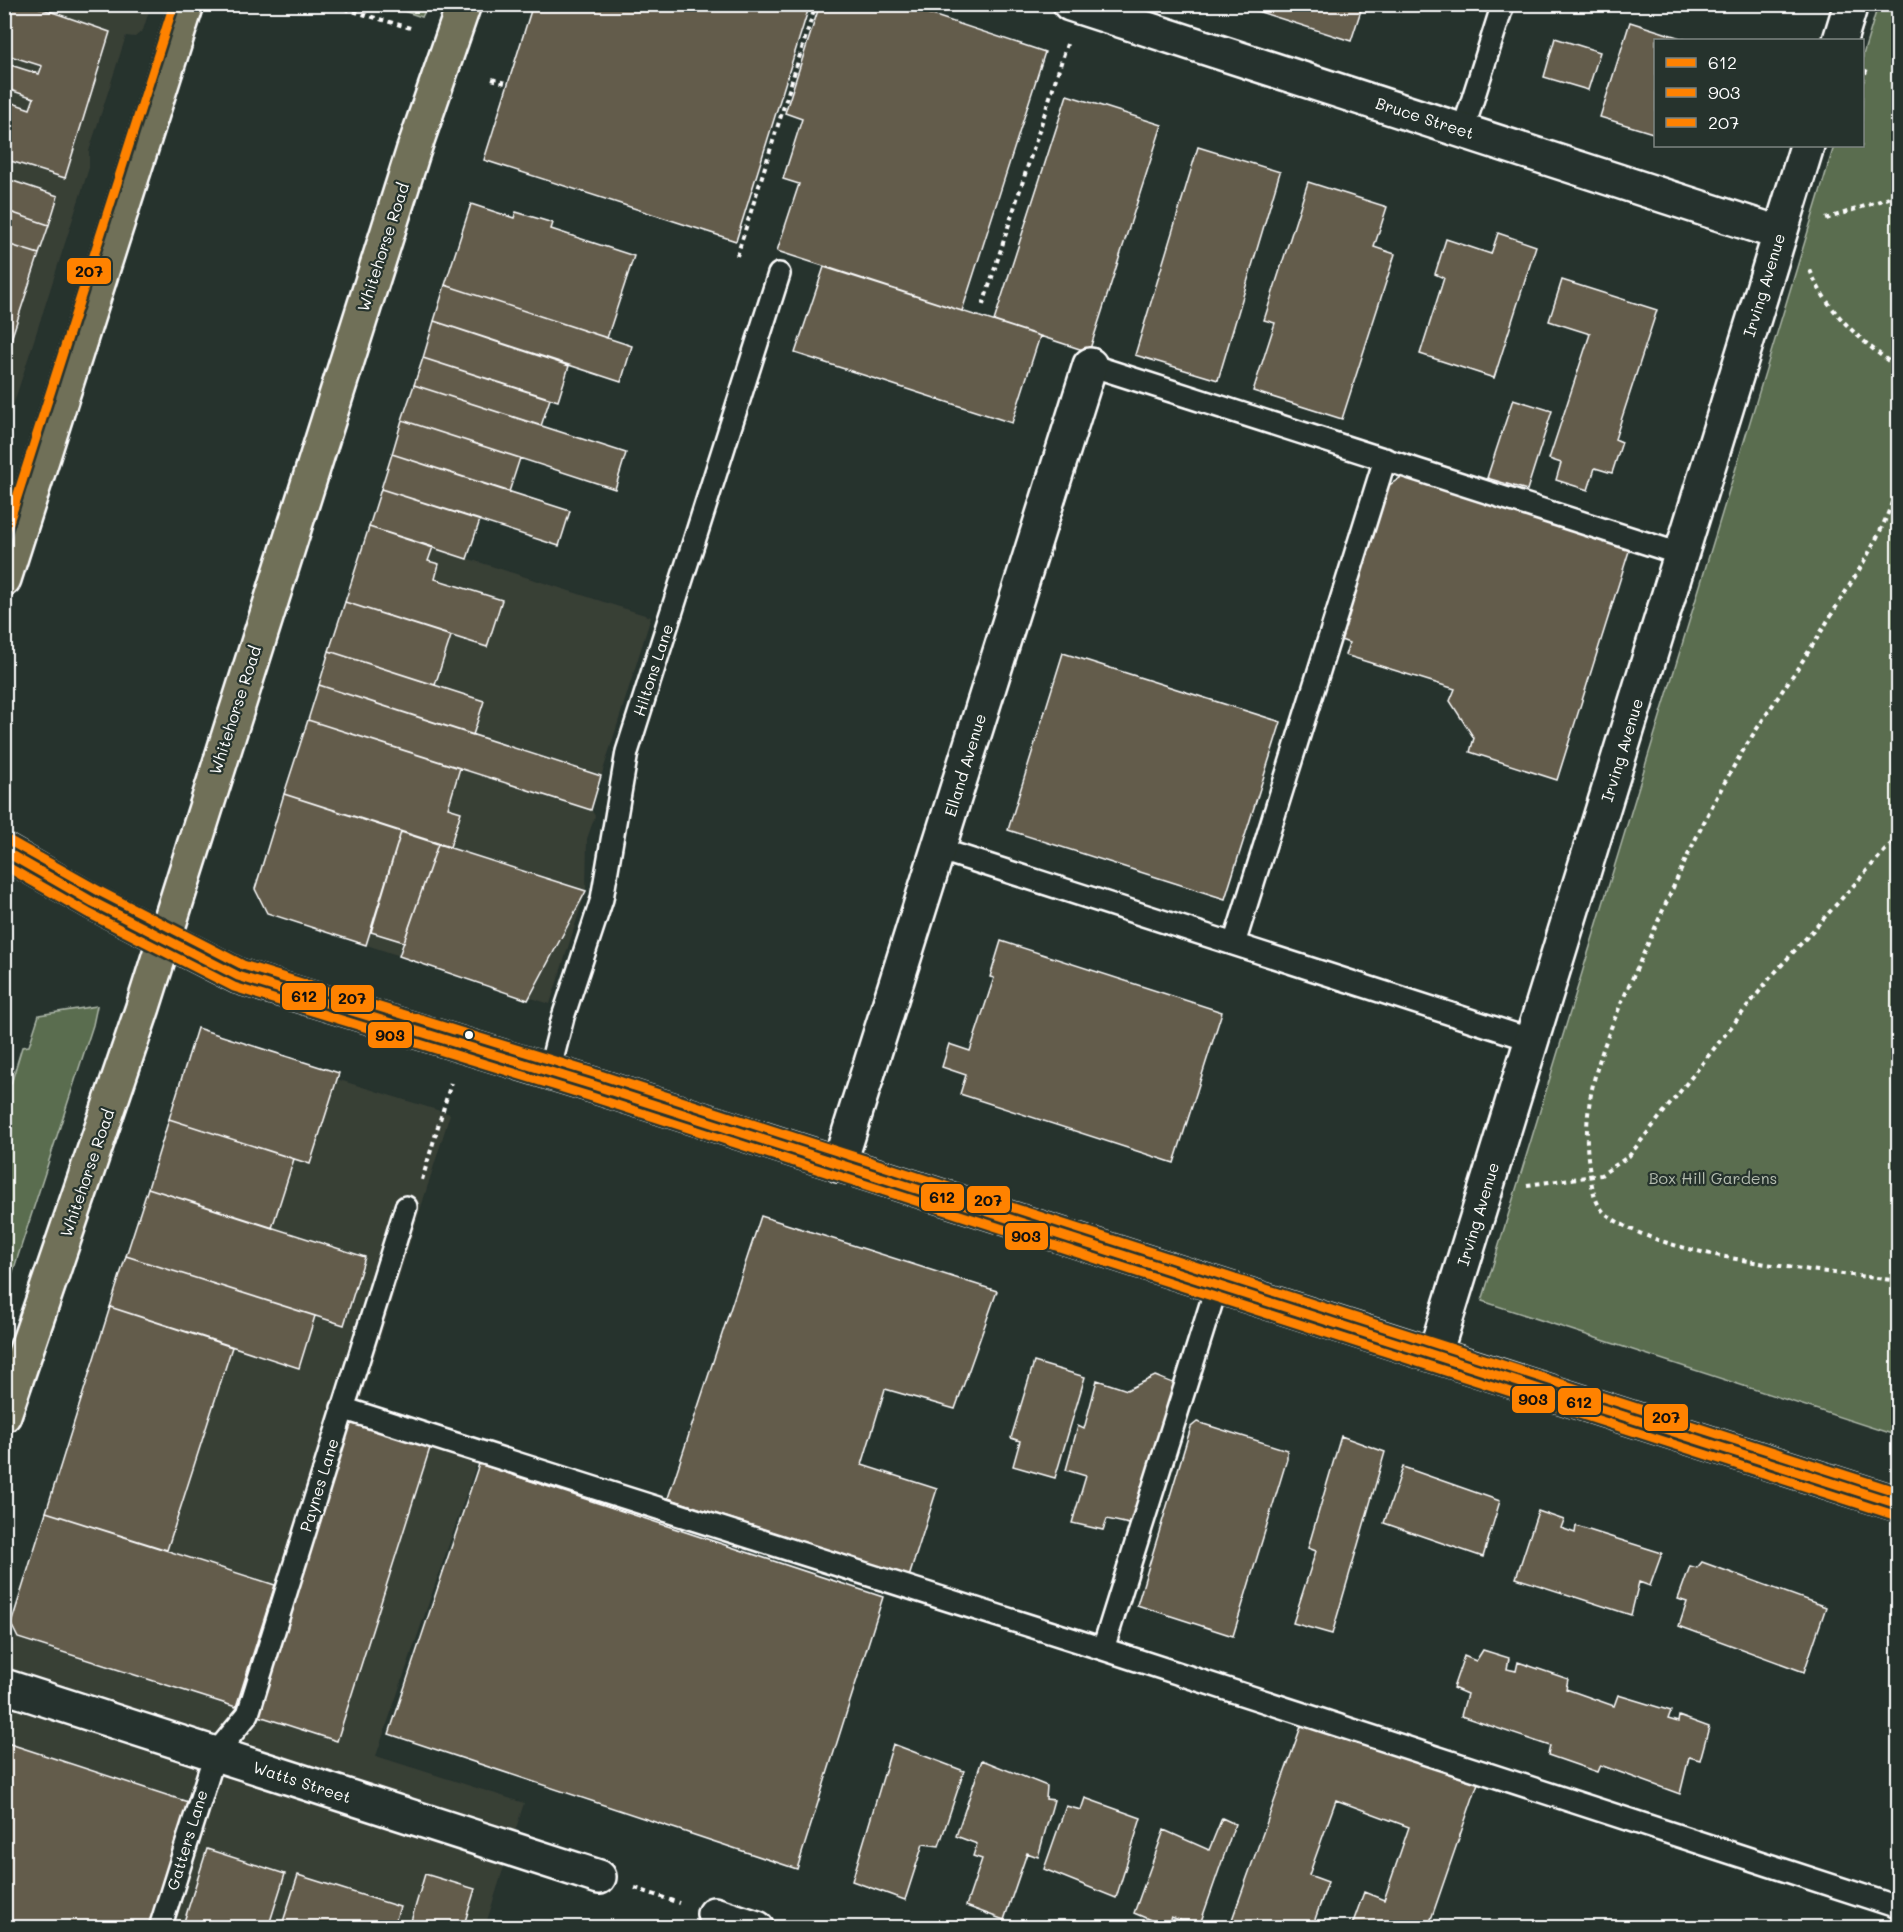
<svg xmlns="http://www.w3.org/2000/svg" width="1903" height="1932" font-family="Mali,sans-serif">
	<style>
		.built { fill: #383f36 }
		.green { fill: #5a6d50; stroke: #acb6a8; stroke-width: 1.5 }
		.building { fill: #635c4c; stroke: #fff; stroke-width: 1.5 }
		.lines { fill: none; stroke-linecap: round; stroke-linejoin: round }
		.lane-casing { stroke: #fff; stroke-width: 26 }
		.street-casing { stroke: #fff; stroke-width: 38 }
		.primary-casing { stroke: #fff; stroke-width: 38 }
		.path { stroke: #fff; stroke-width: 4; stroke-dasharray: 4.5 4.5; stroke-linecap: butt }
		.lane { stroke: #26332d; stroke-width: 21 }
		.street { stroke: #26332d; stroke-width: 33 }
		.primary { stroke: #706f59; stroke-width: 33 }
		.bus-1-casing { stroke: #26332d; stroke-width: 14 }
		.bus-2-casing { stroke: #26332d; stroke-width: 14 }
		.bus-3-casing { stroke: #26332d; stroke-width: 14 }
		.bus-1 { stroke: #ff8200; stroke-width: 9 }
		.bus-2 { stroke: #ff8200; stroke-width: 9 }
		.bus-3 { stroke: #ff8200; stroke-width: 9 }
		.bus-dot { fill: #fff; stroke: #26332d; stroke-width: 2 }
		.labels { text-anchor: middle; stroke-width: 4.5; stroke-linejoin: round; paint-order: stroke }
		.street-label { font-size: 16px; fill: #fff; stroke: #26332d }
		.park-label { font-size: 16px; fill: #b5bdb0; stroke: #26332d }
		.line-badge { stroke: #26332d; stroke-width: 2 }
		.pale-badge-label { font-size: 16px; text-anchor: middle; font-weight: bold; fill: #111 }
	</style>
	<rect width="100%" height="100%" fill="#26332d"/>
	<filter id="ink" filterUnits="userSpaceOnUse"><feTurbulence type="fractalNoise" baseFrequency=".0167" numOctaves="2"/><feDisplacementMap in="SourceGraphic" scale="12" xChannelSelector="R" yChannelSelector="G"/><feConvolveMatrix kernelMatrix="1 2 1 2 8 2 1 2 1" color-interpolation-filters="sRGB"/></filter>
	<g filter="url(#ink)">
		<!-- built -->
		<path class="built" d="M5,5H151L143,30L135,37L126,36L89,151V168L5,431Z
			M369,527L651,617L591,809L595,816L587,839L586,891L550,1004L267,913L255,889Z
			M203,1038L450,1114L356,1416L479,1457L376,1756L524,1803L485,1927L5,1928V1669Z"/>
		<!-- green -->
		<path class="green" d="M385,5H428L422,17Z
			M1878,5H1898V1436L1482,1301L1834,146H1862L1863,55Z
			M97,1006L93,1025L5,1296V1086L11,1084L22,1047L29,1046L39,1015Z"/>
		<!-- building -->
		<path class="building" d="M4,4H29L110,32L65,178L4,159V100L30,109L34,98L4,88V63L39,74L42,66L4,54Z
			M533,4H810L736,241L484,160Z
			M820,4H899L1045,52L962,311L777,251L799,184L783,179L802,119L785,113Z
			M1235,4H1363L1351,41Z
			M1630,22L1687,40H1656V134L1600,117Z
			M1555,38L1600,52L1588,90L1544,77Z
			M1067,95L1162,125L1089,352L994,321Z
			M1198,147L1280,172L1218,380L1135,355Z
			M4,178L58,196L49,225L4,210Z
			M1308,182L1387,207L1374,247L1395,254L1342,419L1253,391L1275,323L1264,320Z
			M471,204L514,218L516,212L553,223L551,229L634,256L607,338L445,285Z
			M4,210L49,225L39,254L4,243Z
			M1498,233L1536,246L1494,378L1420,354L1444,278L1435,274L1446,239L1491,254Z
			M4,243L39,254L4,361Z
			M824,267L1040,336L1012,423L795,353Z
			M1562,280L1657,310L1615,439L1622,442L1612,473L1595,468L1588,490L1556,480L1561,463L1549,459L1590,334L1549,321Z
			M445,285L632,346L621,382L434,321Z
			M434,321L569,366L558,401L423,358Z
			M423,358L550,399L541,426L414,385Z
			M414,385L626,453L615,489L402,420Z
			M1513,399L1552,411L1527,490L1487,478Z
			M402,420L520,458L509,492L392,454Z
			M392,454L570,511L559,546L381,489Z
			M1403,476L1630,548L1557,780L1470,752L1474,738L1450,701L1455,689L1345,655L1349,643L1341,640L1388,486Z
			M381,489L480,520L467,559L369,527Z
			M369,527L433,547L428,561L439,564L435,579L502,600L487,647L345,602Z
			M345,602L451,636L435,685L329,651Z
			M329,651L484,701L473,735L319,685Z
			M1063,653L1281,722L1225,899L1008,830Z
			M319,685L601,776L591,810L308,720Z
			M308,720L460,768L448,808L461,812L450,847L284,794Z
			M284,794L401,832L366,945L267,913L255,889Z
			M401,832L438,844L404,942L371,932Z
			M438,844L586,891L528,1000L399,956Z
			M1001,941L1222,1012L1174,1163L960,1094L966,1075L942,1067L949,1044L970,1051L994,978L990,977Z
			M197,1028L339,1073L310,1164L169,1119Z
			M169,1119L294,1159L272,1228L148,1188Z
			M148,1188L365,1257L344,1325L126,1256Z
			M761,1216L997,1291L955,1409L885,1389L862,1465L937,1489L909,1577L668,1498Z
			M126,1256L315,1316L299,1368L110,1307Z
			M110,1307L232,1347L167,1550L46,1512Z
			M1034,1362L1085,1377L1055,1478L1013,1466L1020,1441L1011,1438Z
			M1155,1376L1178,1385L1134,1525L1107,1519L1103,1530L1072,1523L1086,1476L1066,1470L1078,1426L1084,1429L1097,1380L1127,1390Z
			M348,1422L430,1448L337,1741L256,1715Z
			M1197,1422L1287,1450V1459L1233,1636L1137,1605L1191,1427Z
			M1341,1436L1385,1452L1332,1634L1293,1623L1316,1551L1308,1548Z
			M479,1464L883,1597L797,1869L389,1734Z
			M1403,1467L1500,1501L1483,1557L1384,1523Z
			M1538,1511L1564,1520L1561,1528L1575,1533L1576,1526L1662,1553L1650,1586L1639,1582L1631,1615L1516,1578Z
			M46,1512L275,1585L236,1707L18,1638L11,1624Z
			M1702,1562L1826,1607L1804,1672L1679,1626L1687,1602L1678,1599L1690,1566L1697,1568Z
			M1483,1650L1509,1658L1507,1669L1516,1671L1518,1662L1568,1679L1566,1689L1614,1706L1618,1695L1671,1711L1668,1719L1678,1722L1679,1716L1709,1727L1700,1760L1689,1757L1680,1794L1600,1765L1597,1772L1548,1755L1550,1746L1461,1716L1467,1694L1453,1688L1464,1656L1476,1661Z
			M1303,1721L1478,1783L1428,1928H1351L1364,1892L1384,1900L1409,1827L1336,1800L1309,1875L1328,1882L1312,1928H1229Z
			M4,1742L191,1803L150,1928H4Z
			M893,1744L964,1771L939,1846L923,1844L905,1900L852,1881Z
			M982,1760L1047,1786L1046,1799L1054,1800L1038,1857L1027,1853L1004,1920L966,1906L982,1859L973,1856L977,1844L956,1836Z
			M1085,1798L1141,1818L1116,1898L1044,1869L1066,1806L1081,1810Z
			M1222,1818L1235,1824L1199,1927L1171,1917L1167,1927L1134,1913L1164,1830L1209,1850Z
			M207,1849L285,1874L268,1928H182Z
			M425,1874L475,1889L463,1928H409Z
			M298,1875L400,1907L393,1928H281Z"/>
		<g class="lines">
			<!-- lane casing -->
			<g class="lane-casing">
				<path id="lane" d="M1463,130L1503,4
					M1090,365L1683,555
					M938,849L1532,1040
					M1234,944L1385,459
					M549,1072L563,1017L602,899L627,752L779,274
					M342,1408L1103,1649L1898,1907
					M1103,1649L1217,1285
					M160,1928L215,1754L248,1714L406,1207"/>
			</g>
			<!-- street casing -->
			<g class="street-casing">
				<path id="street" d="M1070,4L1779,233
					M1840,40L1851,4
					M839,1165L1090,365
					M1435,1354L1807,146
					M4,1686L599,1877
					M714,1914L757,1928"/>
			</g>
			<!-- primary casing -->
			<g class="primary-casing">
				<path id="primary" d="M4,579L187,4
					M4,851L93,902L238,976L593,1085L1898,1504
					M4,1415L143,1007L413,152L464,4"/>
			</g>
			<!-- path -->
			<path class="path" d="M328,4L414,29
				M492,79L508,84
				M1862,82L1867,68
				M1826,219L1898,195
				M737,256L816,4
				M1810,270C1827,312 1862,342 1898,368
				M983,305L1067,44
				M1898,476C1892,526 1849,584 1824,627C1798,670 1767,711 1741,754C1702,819 1673,888 1642,957C1612,1024 1578,1090 1589,1166C1591,1180 1593,1203 1605,1213C1661,1260 1824,1270 1898,1281
				M422,1180L451,1083
				M1527,1185L1601,1175L1629,1156L1770,978L1898,836
				M635,1888L679,1903"/>
			<!-- lane -->
			<use href="#lane" class="lane"/>
			<!-- street -->
			<use href="#street" class="street"/>
			<!-- primary -->
			<use href="#primary" class="primary"/>
			<!-- bus-1 casing -->
			<g class="bus-1-casing">
				<path id="bus-1" d="M4,851L93,902L238,976L593,1085L1898,1504"/>
			</g>
			<!-- bus-2 casing -->
			<g class="bus-2-casing">
				<path id="bus-2" d="M4,865L88,913L234,987L589,1096L1894,1515"/>
			</g>
			<!-- bus-3 casing -->
			<g class="bus-3-casing">
				<path id="bus-3" d="M4,538L174,4
					M10,841L99,891L243,965L597,1074L1898,1492"/>
			</g>
			<!-- bus-1 -->
			<use href="#bus-1" class="bus-1"/>
			<!-- bus-2 -->
			<use href="#bus-2" class="bus-2"/>
			<!-- bus-3 -->
			<use href="#bus-3" class="bus-3"/>
		</g>
	</g>
	<!-- markers -->
	<circle class="bus-dot" cx="469" cy="1035" r="5"/>
	<g class="labels">
		<!-- street labels -->
		<g class="street-label">
			<text transform="translate(1425 118) rotate(18)" y="6">Bruce Street</text>
			<text transform="translate(383 247) rotate(-72)" y="6">Whitehorse Road</text>
			<text transform="translate(1764 285) rotate(-73)" y="6">Irving Avenue</text>
			<text transform="translate(653 670) rotate(-72)" y="6">Hiltons Lane</text>
			<text transform="translate(235 710) rotate(-72)" y="6">Whitehorse Road</text>
			<text transform="translate(1622 750) rotate(-73)" y="6">Irving Avenue</text>
			<text transform="translate(965 765) rotate(-73)" y="6">Elland Avenue</text>
			<text transform="translate(87 1173) rotate(-71)" y="6">Whitehorse Road</text>
			<text transform="translate(1478 1214) rotate(-73)" y="6">Irving Avenue</text>
			<text transform="translate(319 1485) rotate(-73)" y="6">Paynes Lane</text>
			<text transform="translate(302 1782) rotate(18)" y="6">Watts Street</text>
			<text transform="translate(187 1840) rotate(-73)" y="6">Gatters Lane</text>
		</g>
		<!-- park labels -->
		<g class="park-label">
			<text x="1713" y="1184">Box Hill Gardens</text>
		</g>
	</g>
	<g class="line-badge">
		<rect x="66" y="257" width="46" height="28" rx="6" fill="#ff8200"/>
		<rect x="281" y="982" width="46" height="29" rx="6" fill="#ff8200"/>
		<rect x="330" y="984" width="45" height="29" rx="6" fill="#ff8200"/>
		<rect x="367" y="1021" width="46" height="28" rx="6" fill="#ff8200"/>
		<rect x="920" y="1183" width="45" height="29" rx="6" fill="#ff8200"/>
		<rect x="966" y="1185" width="45" height="29" rx="6" fill="#ff8200"/>
		<rect x="1004" y="1222" width="45" height="29" rx="6" fill="#ff8200"/>
		<rect x="1511" y="1385" width="45" height="29" rx="6" fill="#ff8200"/>
		<rect x="1557" y="1387" width="45" height="29" rx="6" fill="#ff8200"/>
		<rect x="1643" y="1403" width="46" height="29" rx="6" fill="#ff8200"/>
	</g>
	<g class="pale-badge-label">
		<text x="89" y="277">207</text>
		<text x="304" y="1002">612</text>
		<text x="352" y="1004">207</text>
		<text x="390" y="1041">903</text>
		<text x="942" y="1203">612</text>
		<text x="988" y="1206">207</text>
		<text x="1026" y="1242">903</text>
		<text x="1533" y="1405">903</text>
		<text x="1579" y="1408">612</text>
		<text x="1666" y="1423">207</text>
	</g>
	<!-- margin -->
	<rect width="1903" height="1932" fill="none" stroke="#26332d" stroke-width="24"/>
	<rect x="12" y="12" width="1879" height="1908" fill="none" stroke="#fff" stroke-width="2" filter="url(#ink)"/>
	<!-- legend -->
	<rect x="1654" y="39" width="210" height="108" fill="#26332d" stroke="#7d8581" stroke-width="1.5"/>
	<rect x="1666" y="58" width="30" height="9" fill="#ff8200" stroke="#7d8581" stroke-width="1.5"/>
	<text x="1708" y="69" font-size="18" fill="#ffffff">612</text>
	<rect x="1666" y="88" width="30" height="9" fill="#ff8200" stroke="#7d8581" stroke-width="1.5"/>
	<text x="1708" y="99" font-size="18" fill="#ffffff">903</text>
	<rect x="1666" y="118" width="30" height="9" fill="#ff8200" stroke="#7d8581" stroke-width="1.5"/>
	<text x="1708" y="129" font-size="18" fill="#ffffff">207</text>
</svg>
